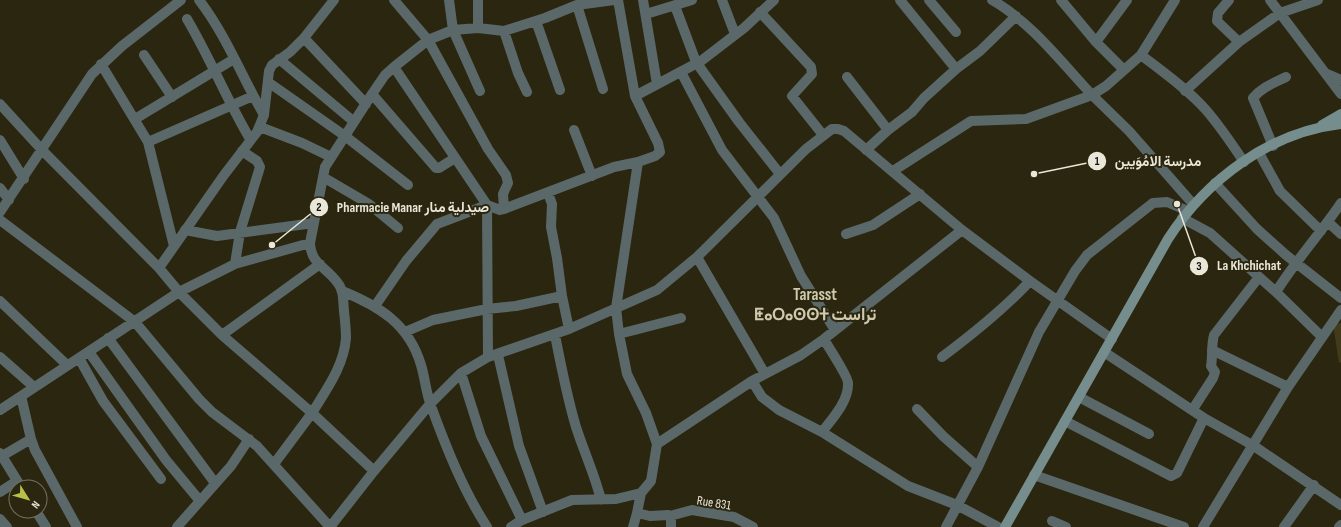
<svg xmlns="http://www.w3.org/2000/svg" width="1341" height="527" font-family="'Sofia Sans Condensed',Vazirmatn,'Noto Sans Tifinagh',sans-serif">
	<style>
		.green { fill: #413b1c }
		.lines { fill: none; stroke-linecap: round; stroke-linejoin: round }
		.street { stroke: #5a6869; stroke-width: 10 }
		.secondary { stroke: #768d8e; stroke-width: 10 }
		.labels { text-anchor: middle; stroke-width: 4; stroke-linejoin: round; paint-order: stroke }
		.street-label { font-size: 13px; fill: #eae7d9; stroke: #2b260f }
		.district-label { font-size: 17px; font-weight: bold; fill: #cfcaae; stroke: #2b260f }
		.leader { fill: none; stroke: #eae7d9; stroke-width: 1.5 }
		.callout-dot { fill: #eae7d9; stroke: #2b260f; stroke-width: 1.5 }
		.mark-label { font-size: 12px; text-anchor: middle; font-weight: bold; fill: #111 }
		.callout-label { font-size: 14px; text-anchor: middle; font-weight: bold; fill: #eae7d9; stroke: #2b260f; stroke-width: 4; stroke-linejoin: round; paint-order: stroke }
	</style>
	<rect width="100%" height="100%" fill="#2b260f"/>
	<!-- green -->
	<path class="green" d="M1341,323V362L1339,363L1333,324Z"/>
	<g class="lines">
		<!-- street -->
		<path class="street" d="M199,0C226,35 242,77 264,115
			M394,0L428,40L488,149L506,175L508,183L503,194L504,209
			M449,0L453,30L480,91
			M478,0V28
			M618,0L635,96
			M643,0L657,84
			M722,0L735,34
			M900,0L956,69
			M929,0L956,32
			M1061,0L1096,42L1124,70
			M1175,0L1141,55L1106,86L1092,95L1129,131L1193,204
			M1229,0L1218,13L1217,21L1239,42
			M1270,0L1341,94
			M577,5L603,89
			M675,6L696,62L739,122L780,174
			M760,12L811,67L812,74L792,96L823,135
			M646,14L692,0
			M187,19C210,58 227,100 250,139
			M536,21L560,90
			M504,31L518,73L527,92
			M304,38L366,104
			M1096,42L1127,0
			M144,55L172,97
			M1141,55C1163,72 1187,89 1206,110C1220,126 1232,144 1244,162
			M279,59L353,121
			M101,64L148,142L174,246
			M394,67L487,205L488,357
			M681,72L722,150L774,218L801,276L835,330
			M1325,73L1341,80
			M847,77L888,130L866,150
			M268,82L345,136L408,185
			M1185,91L1239,42L1280,13L1318,0
			M372,94L436,168H439L455,158
			M0,104L42,150L159,268
			M135,119L234,59
			M260,127L302,143L331,157
			M574,130L592,176
			M888,130L912,112L924,98L956,69L980,51L1016,16
			M0,140L24,179
			M148,142L253,96
			M1273,146L1253,98C1262,87 1274,83 1286,77
			M1259,153L1280,191L1321,231
			M893,171L971,121L1026,119L1092,95C1061,62 1032,23 992,0
			M323,177L369,204L398,228
			M1215,183L1257,229L1286,255L1341,298
			M0,188L9,200
			M548,193L552,204L551,227L557,258L562,296L569,329
			M0,212L92,74L122,46L181,0
			M1182,218L1210,233L1276,292L1322,337
			M0,220L135,322L199,399L212,412L257,446L330,527
			M1328,222L1341,234
			M185,230L217,236L314,223
			M846,234L873,225L920,194
			M697,257L765,374
			M235,264L240,232L260,167L257,161L242,151
			M342,291C379,306 409,324 421,365C425,378 426,393 431,406C446,447 463,490 487,527
			M1276,292C1296,260 1320,234 1341,203
			M0,301L67,365
			M375,306L406,261L437,224L487,205L500,210L504,209L614,167L638,162L655,156L660,152L658,143L635,96L701,61L744,28L774,0
			M405,332L433,320L487,309L516,306L562,296
			M619,334L681,318
			M222,335L179,292L235,264L310,243
			M555,335C561,366 567,397 576,427C584,452 595,475 601,500
			M108,338L215,483
			M1212,350L1288,387
			M89,352L166,460L200,501
			M1104,352L1204,418L1254,446L1341,505
			M498,355L519,446L543,512
			M0,357L34,387
			M942,357C974,333 1003,310 1030,281
			M79,358L103,401L161,479
			M461,373L481,436L522,520
			M752,381L762,397L779,410L822,432L908,486L957,505L998,527
			M21,396L31,439L35,450L77,527
			M1079,397L1149,434
			M917,409L943,436L978,467
			M1193,409L1213,378L1215,372L1211,366C1213,355 1211,346 1214,335L1259,277
			M0,410L179,292L159,268L224,175L257,132L264,115L269,71L272,65L290,52L304,38L334,0
			M1065,421L1171,476L1177,473L1204,418
			M822,432C832,419 849,401 848,383C848,376 828,347 824,339
			M657,444L752,381L801,355L824,339L962,230
			M0,453L21,487
			M2,456L31,439
			M274,464L312,413L222,335L320,264
			M374,471L312,413C326,390 344,366 346,338C346,330 345,320 344,311C343,301 344,290 337,282C326,267 311,264 310,243L325,167L372,94L385,75L394,67L428,40L453,30L478,28L504,31L545,18L577,5L614,0
			M1034,475L1184,527
			M0,492L17,481
			M641,493L637,513L650,516L668,515L671,518V527
			M36,511L46,527
			M670,516L692,510L734,517L753,527
			M0,519L7,527
			M1052,521L1066,527
			M177,527L231,466L249,439
			M330,527L374,471L430,404L461,373L488,357L569,329L657,290L697,257L806,149L832,129H838L844,131L962,230L1030,281L1112,339
			M511,527L522,520L572,500L616,499L641,493L651,481L657,444L646,413L627,374L619,334L616,308L638,162
			M633,527L637,513
			M946,527L978,467L1039,332L1075,271L1087,255L1153,203L1167,202L1188,211
			M1203,527L1288,387L1341,310
			M1284,527L1314,485
			M1339,527L1341,525"/>
		<!-- secondary -->
		<path class="secondary" d="M1322,125L1341,114
			M1005,527L1168,239C1206,180 1270,132 1341,124"/>
	</g>
	<g class="labels">
		<!-- street labels -->
		<g class="street-label">
			<text transform="translate(714 502) rotate(9)" y="5">Rue 831</text>
		</g>
		<!-- district labels -->
		<g class="district-label">
			<text x="815" y="300">Tarasst<tspan x="815" dy="20">ⵟⴰⵔⴰⵙⵙⵜ تراست</tspan></text>
		</g>
	</g>
	<!-- callouts -->
	<path class="leader" d="M1034 174L1097 161M272 245L319 207M1177 204L1199 266"/>
	<g class="callout-dot">
		<circle cx="1034" cy="174" r="4"/>
		<circle cx="272" cy="245" r="4"/>
		<circle cx="1177" cy="204" r="4"/>
		<circle cx="1097" cy="161" r="10"/>
		<circle cx="319" cy="207" r="10"/>
		<circle cx="1199" cy="266" r="10"/>
	</g>
	<g class="mark-label">
		<text x="1097" y="165">1</text>
		<text x="319" y="211">2</text>
		<text x="1199" y="270">3</text>
	</g>
	<g class="callout-label">
		<text x="1158" y="166">مدرسة الامُوَيين</text>
		<text x="413" y="212">Pharmacie Manar صيدلية منار</text>
		<text x="1249" y="270">La Khchichat</text>
	</g>
	<!-- north arrow -->
	<g transform="translate(28 499) rotate(127)"><circle r="19" fill="#2b260f" stroke="#777360"/>
	<path d="M0-3L7 15L0 10L-7 15Z" fill="#b9c046"/>
	<text y="-6" font-size="11" font-weight="bold" text-anchor="middle" fill="#eae7d9">N</text>
	</g>
</svg>
